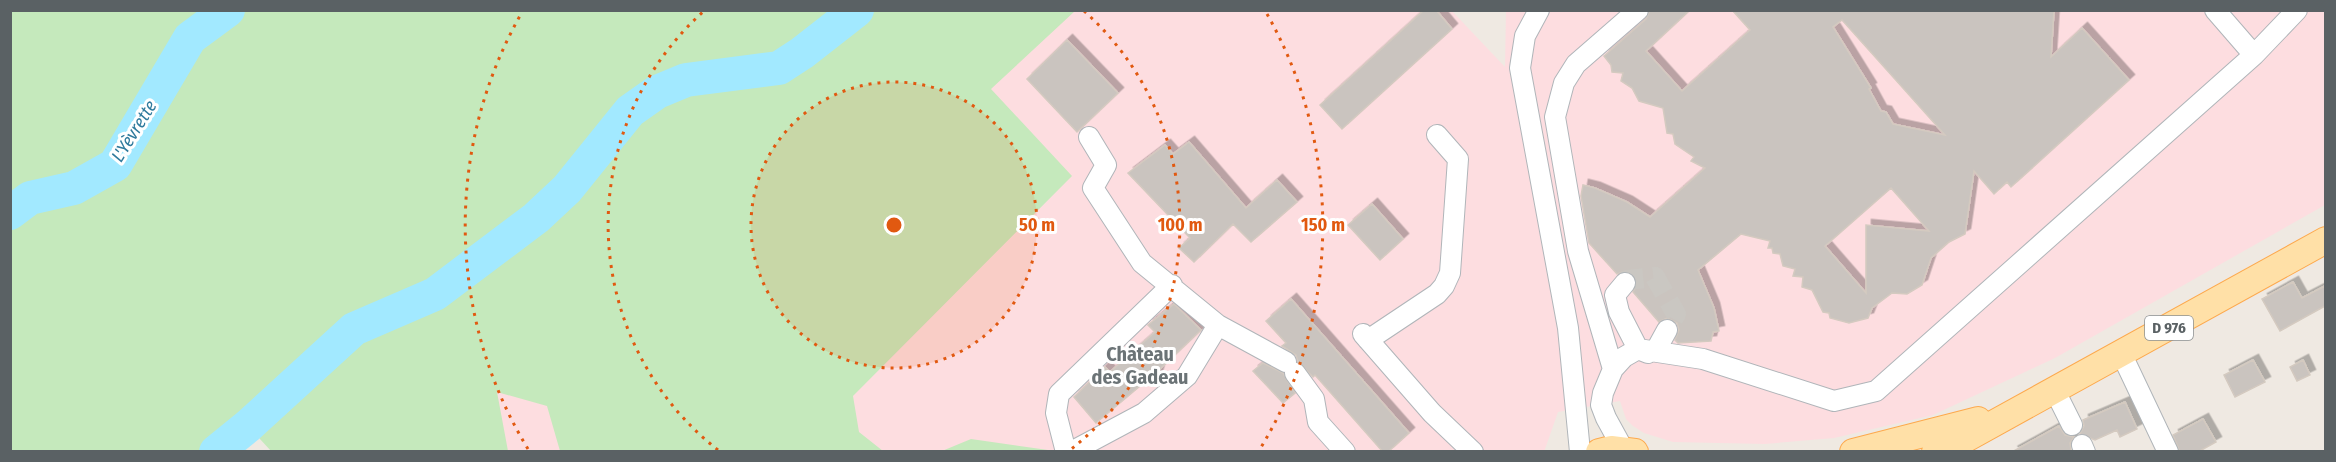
<svg xmlns="http://www.w3.org/2000/svg" width="2336" height="462" font-family="'Fira Sans Condensed',sans-serif">
	<style>
		.medical { fill: #fddde0 }
		.green { fill: #c5e9bc }
		.lines { fill: none; stroke-linecap: round; stroke-linejoin: round }
		.river { stroke: #a2e9ff; stroke-width: 34 }
		.building { fill: #cac4bf; stroke: #d4cac0; stroke-width: 1.5; fill-rule: evenodd; filter: url(#shadow) }
		.minor-tunnel { stroke: #cac7c2; stroke-width: 20; stroke-dasharray: 20 10; stroke-linecap: butt }
		.minor-casing { stroke: #b0b5b9; stroke-width: 22 }
		.major-casing { stroke: #fda94d; stroke-width: 28 }
		.minor { stroke: #fff; stroke-width: 20 }
		.major { stroke: #ffe0a7; stroke-width: 26 }
		.ring { fill: none; stroke: #e15910; stroke-width: 3; stroke-dasharray: 3 6 }
		.labels { text-anchor: middle; stroke-width: 6; stroke-linejoin: round; paint-order: stroke }
		.shield { fill: #fff; stroke: #8c9092; stroke-width: 1.5 }
		.shield-label { font-size: 15px; font-weight: bold; fill: #5a6164 }
		.water-label { font-size: 18px; font-style: italic; fill: #307b9d; stroke: #fff }
		.quarter-label { font-size: 20px; font-weight: bold; fill: #6b7376; stroke: #fff }
		.centre { fill: #e15910; stroke: #fff; stroke-width: 3 }
		.ring-label { font-size: 18px; text-anchor: middle; font-weight: bold; fill: #e15910; stroke: #fff; stroke-width: 6; stroke-linejoin: round; paint-order: stroke }
	</style>
	<defs>
		<filter id="shadow"><feDropShadow dx="5.5" dy="-5.5" stdDeviation="0" flood-color="#0004"/></filter>
	</defs>
	<rect width="100%" height="100%" fill="#efe9e2"/>
	<!-- medical -->
	<path class="medical" d="M1201,10L1204,13L1207,10L1452,11L1505,67L1506,11H2325V205L2055,358L1933,415L1834,438L1765,444L1673,442L1644,433L1633,426L1626,419L1620,401L1558,412L1544,452L416,451L879,11Z"/>
	<!-- green -->
	<path class="green" d="M10,11H1075L991,89L1072,176L853,396L859,432L883,451H560L547,406L497,392L508,451H271L248,426L216,451H11Z
		M971,439L1055,451H942Z"/>
	<g class="lines">
		<!-- river -->
		<path class="river" d="M10,213L30,198L74,188L115,165L190,38L228,10
			M216,452L248,426L354,329L435,294L536,218L567,189L630,111L657,92L686,80L779,68L802,53L857,10"/>
	</g>
	<!-- building -->
	<path class="building" d="M1424,10H1436L1452,29L1342,129L1320,105Z
		M1650,10H1690L1646,51L1682,91L1750,30L1732,10H2054L2051,57L2082,28L2129,80L2011,187L2007,182L1994,194L1974,171L1965,234L1949,242L1931,258L1922,285L1907,294L1892,293L1872,308L1868,318L1849,323L1830,318L1829,313L1823,312L1812,290L1802,287L1803,277L1793,276L1795,269L1783,266L1780,254L1773,253L1772,248H1768L1770,241L1741,234L1698,270L1714,308L1719,331L1713,332L1711,341L1678,343L1675,340L1679,330L1677,323L1667,318L1659,322L1633,292L1637,284L1633,274L1626,271L1617,274L1589,243L1581,196L1583,185L1595,188L1627,202L1650,217L1705,168L1691,161L1694,157L1675,144L1673,134L1667,133L1663,108L1639,101L1632,88L1621,81L1623,73L1612,72L1611,65L1604,56L1646,19ZM1842,20L1885,68L1945,135L1893,124L1886,112L1881,111L1869,89L1871,88L1833,27ZM1891,188L1929,231L1866,225V293L1825,246Z
		M1067,40L1118,93L1077,132L1027,79Z
		M1189,142L1246,208L1277,180L1297,202L1251,242L1233,224L1194,262L1179,248L1190,238L1128,173L1165,145L1173,154Z
		M1372,204L1403,239L1380,260L1348,225Z
		M2293,282L2302,298L2325,286V306L2280,331L2262,299Z
		M1291,299L1409,433L1388,452H1383L1315,375L1313,377L1298,362L1296,355L1282,346L1286,343L1266,321Z
		M1174,304L1201,330L1159,370L1155,382L1146,381L1096,423L1074,397L1105,367L1110,372L1155,332L1148,325Z
		M2253,360L2265,382L2235,397L2224,375Z
		M2303,360L2310,375L2297,381L2290,367Z
		M1263,363L1283,373L1295,393L1283,403L1253,371Z
		M2125,402L2137,429L2120,437L2117,430L2095,440L2080,434L2084,426L2083,420Z
		M2203,419L2216,442L2198,452H2180L2173,435Z
		M2059,426L2065,435L2074,437L2070,443L2071,450L2067,452H2012Z"/>
	<g class="lines">
		<!-- minor-tunnel -->
		<path class="minor-tunnel" d="M1625,283L1627,280L1655,277L1676,314L1667,330"/>
		<!-- minor casing -->
		<g class="minor-casing">
			<path id="minor" d="M1539,10L1525,36L1520,68L1568,328L1580,452
				M2215,10L2254,55
				M1625,283L1615,295L1619,312L1638,349L1648,353
				M1218,325L1286,362
				M1363,334L1432,413L1473,452
				M1368,340L1437,294L1444,286L1450,273L1458,159L1437,135
				M1656,350L1667,330
				M2121,353L2168,452
				M1613,369L1578,251L1555,117L1564,83L1576,64L1638,10
				M1295,373L1314,399L1318,422L1345,452
				M2054,389L2072,425
				M2082,445L2085,452
				M1623,449L1606,418L1601,405L1603,393L1613,369L1624,357L1638,349L1703,359L1834,401L1876,391L2254,55L2297,10
				M1066,452L1056,413L1059,394L1172,285
				M1071,452L1144,413L1187,376L1218,325L1142,263L1093,188L1106,165L1089,137"/>
		</g>
		<!-- major casing -->
		<g class="major-casing">
			<path id="major" d="M1599,452L1611,449L1635,452
				M1853,452L1978,420
				M1935,452L1962,441L2326,240"/>
		</g>
		<!-- minor -->
		<use href="#minor" class="minor"/>
		<!-- major -->
		<use href="#major" class="major"/>
	</g>
	<!-- distance rings -->
	<circle cx="894" cy="225" r="143" fill="#e15910" fill-opacity=".12"/>
	<g class="ring">
		<circle cx="894" cy="225" r="143"/>
		<path d="M718 450A286 286 0 0 1 704 11M1084 11A286 286 0 0 1 1070 450"/>
		<path d="M528 449A429 429 0 0 1 521 14M1267 14A429 429 0 0 1 1260 449"/>
	</g>
	<g class="labels">
		<!-- shield labels -->
		<rect class="shield" x="2145" y="316" width="48" height="24" rx="4.5"/>
		<g class="shield-label">
			<text x="2169" y="333">D 976</text>
		</g>
		<!-- water labels -->
		<g class="water-label">
			<text transform="translate(134 131) rotate(-58)" y="6">L'Yèvrette</text>
		</g>
		<!-- quarter labels -->
		<g class="quarter-label">
			<text x="1140" y="361">Château<tspan x="1140" dy="23">des Gadeau</tspan></text>
		</g>
	</g>
	<circle cx="894" cy="225" r="9" class="centre"/>
	<g class="ring-label">
		<text x="1037" y="231">50 m</text>
		<text x="1180" y="231">100 m</text>
		<text x="1323" y="231">150 m</text>
	</g>
	<!-- border -->
	<rect width="2336" height="462" fill="none" stroke="#5a6164" stroke-width="24"/>
</svg>
